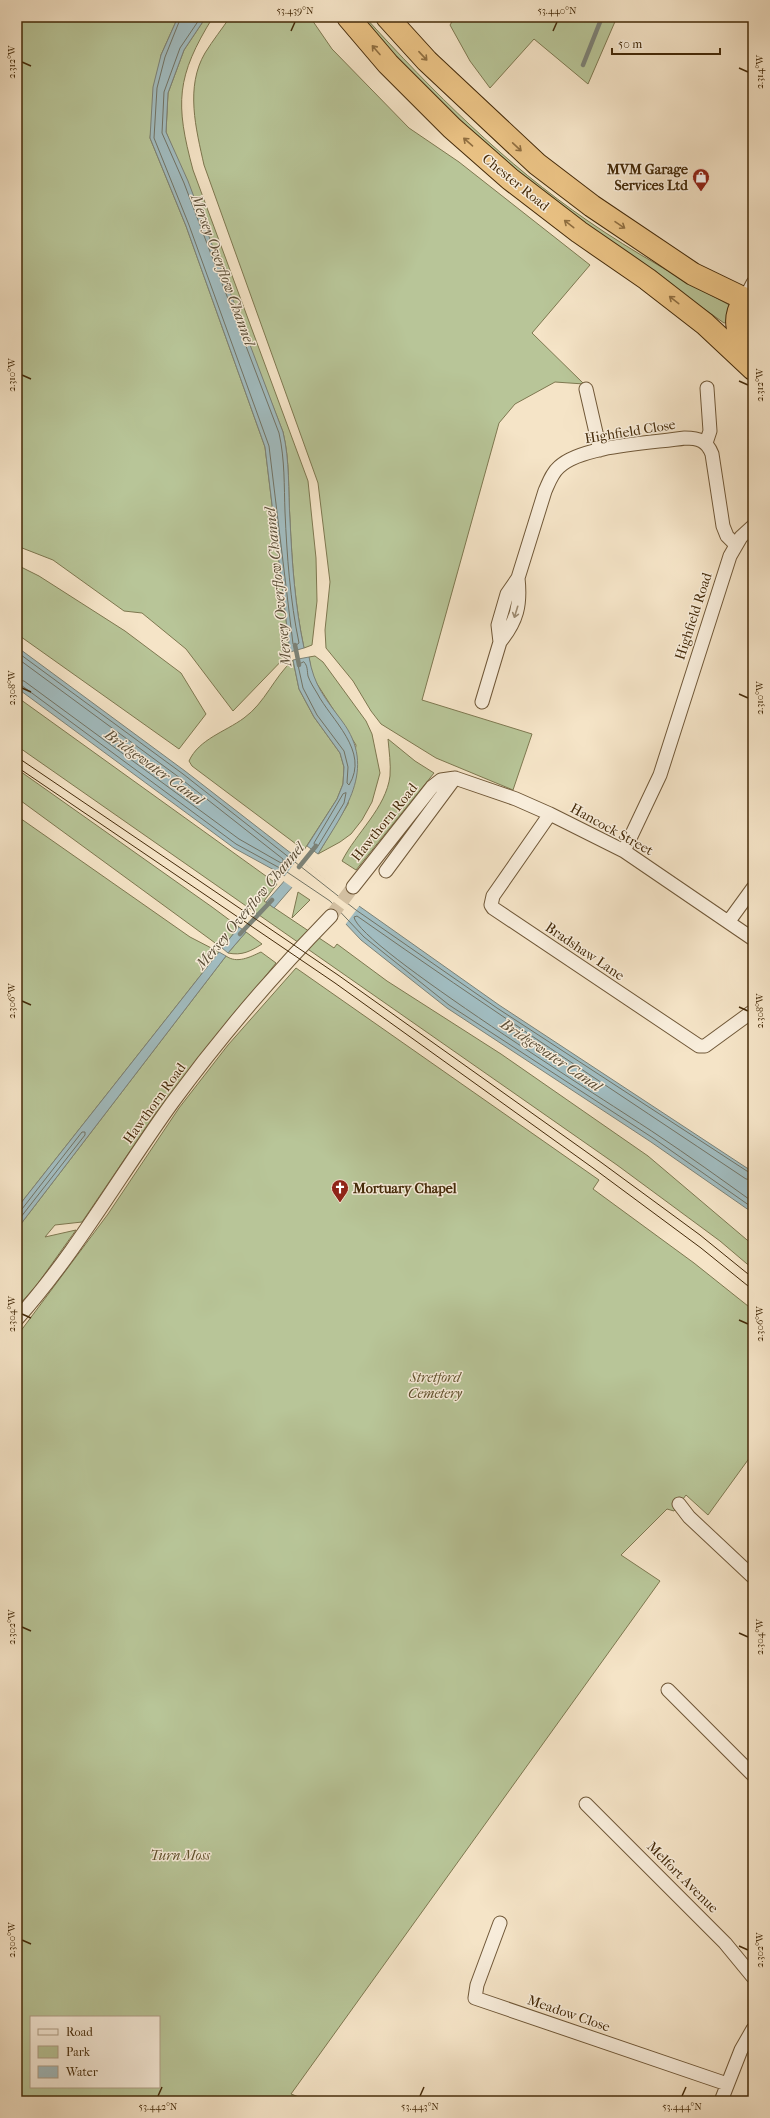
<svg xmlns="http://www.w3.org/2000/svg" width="770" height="2118" font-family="'IM FELL French Canon',serif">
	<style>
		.green { fill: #b8c598; stroke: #7e7850; fill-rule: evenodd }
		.water { fill: #a1bcc0; stroke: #7c8277 }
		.pier { fill: #f5e4c7 }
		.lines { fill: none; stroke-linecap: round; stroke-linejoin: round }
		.shore { stroke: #727364; stroke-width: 1 }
		.stream { stroke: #7c8277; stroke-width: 4.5 }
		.street-tunnel { stroke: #d2bfa1; stroke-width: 13; stroke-dasharray: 13 6; stroke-linecap: butt }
		.street-casing { stroke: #705838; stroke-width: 15 }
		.highway-casing { stroke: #442a09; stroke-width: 24 }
		.street { stroke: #f8eddb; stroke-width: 13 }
		.highway { stroke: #eac284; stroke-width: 22 }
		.tram { stroke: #442a09; stroke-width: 1 }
		.oneway { stroke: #8f6e40 }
		.oneway2 { stroke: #9e8c72 }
		.ticks { fill: none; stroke: #442a09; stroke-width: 1.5 }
		.labels { text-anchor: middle; stroke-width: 3; stroke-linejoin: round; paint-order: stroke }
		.poi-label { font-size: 14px; font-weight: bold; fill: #442a09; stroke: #f8eddb; text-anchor: end }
		.street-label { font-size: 14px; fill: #442a09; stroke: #f8eddb }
		.park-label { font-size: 14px; font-style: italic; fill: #61512d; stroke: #f8eddb }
		.water-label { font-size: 15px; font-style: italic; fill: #5b4e37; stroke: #f8eddb }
		.neatline { fill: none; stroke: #442a09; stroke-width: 1.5 }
		.ticks-label { font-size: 10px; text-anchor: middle; fill: #442a09 }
	</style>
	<rect width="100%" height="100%" fill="#f5e4c7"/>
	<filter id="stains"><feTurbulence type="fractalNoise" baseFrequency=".005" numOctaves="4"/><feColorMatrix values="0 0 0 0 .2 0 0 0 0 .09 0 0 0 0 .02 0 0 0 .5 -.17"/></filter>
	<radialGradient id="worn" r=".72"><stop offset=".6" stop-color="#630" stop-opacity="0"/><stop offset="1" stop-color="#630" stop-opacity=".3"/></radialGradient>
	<!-- green -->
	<path class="green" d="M17,17H178L161,55L150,138L186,226L265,447L290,652L233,711L186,649L142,613L124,611L53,560L17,546Z
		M206,17H213C176,77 175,103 193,170L308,481L316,558L317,601L312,645L304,648C295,606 292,563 290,520C288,490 290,461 283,432L166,132L168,93L184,50Z
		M230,17H310L332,49L409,128L459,162L590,265L532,333L584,384L555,382L515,404L499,423L422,700L532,734L513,790L436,758L381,724L371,711L353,681L326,648L325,630L330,582L318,483L204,165C196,129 185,87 205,53C213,40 222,29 230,17Z
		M359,17H365C433,92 505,164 588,221C633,252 682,279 731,306L728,322L724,323C654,273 582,226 516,172C459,125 409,71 359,17Z
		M455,17H518L525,21L527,17H617L588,84L534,39L490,88L470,61L450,25Z
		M17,565L39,576L125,631L181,673L206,714L179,749L17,634Z
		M315,656L323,662L366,721L372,734L380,773L372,802L362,820L351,834L340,842L318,854L348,804L356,745L312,676L309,657Z
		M293,660L299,689L314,717L340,753L344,767L343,784L337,799L304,850L192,766L189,761C199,739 225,732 244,718C265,703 274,677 293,660Z
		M17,697L277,884L264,901L334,948L337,944L387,981L501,1054L648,1156L753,1245V1269L720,1241L617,1165L17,746Z
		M388,739L415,761L434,773L356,870L342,861C356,833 386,808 390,776C391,764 389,751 388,739Z
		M17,769L212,907L239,927L222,948L17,798Z
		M17,816L190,937L219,952L17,1208Z
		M298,892L310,900L292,918Z
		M246,932L262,944C251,951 242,956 228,953Z
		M261,952L276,963L155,1114L82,1222L55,1225L45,1237L76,1230L36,1286L17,1307V1229L226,956C237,964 250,957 261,952Z
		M296,968L599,1180L593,1189L694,1263L753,1310V1453L708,1515L686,1495L674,1511L667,1509L621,1555L660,1581L291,2094L309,2101H17V1336L108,1214L179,1108L228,1045ZM31,2017H159V2087H31Z"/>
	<!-- water -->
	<path class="water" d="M178,17H206L184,50L168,93L166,132L188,181L283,432C290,461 288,490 290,520C292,563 295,606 304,648L290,652L265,447L186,226L150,138L153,87L161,55Z
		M17,647L185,771L359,906L499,1005L753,1172V1213L651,1142L447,1008L361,940L327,904L285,876L234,848L17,688Z
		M309,657C314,686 325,698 342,721C378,769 344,811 318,854L307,846L337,799L343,784L344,767L340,753L314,717L299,689L293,660Z
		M286,879L294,885L274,908L266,902Z
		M239,927L246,932L228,953L222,948Z
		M219,952L226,956L17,1229V1208Z"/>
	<!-- pier -->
	<path class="pier" d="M298,858L360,905L345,925L326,906L296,885L293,888L282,880Z"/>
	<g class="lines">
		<!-- shore -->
		<path class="shore" d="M181,17L165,57L157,88L154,138L189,225L269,446L293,644L295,646L299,643C290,600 287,556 285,512C284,486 285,460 279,433L184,183L162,133L164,92L180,48L201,17
			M17,652L183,774L356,910L497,1008L753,1175
			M17,658L180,778L283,859V862L281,863L239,839L24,681L17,680
			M304,662C308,666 307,671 308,676C310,682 314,688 317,693C331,720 370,751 349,785L347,783L348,767L344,751L317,715L303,688L298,665Z
			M17,685H21L236,844L287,872L330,901L364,937L449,1005L653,1138L753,1208
			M346,793L344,803L318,846L315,847L314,843L343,794Z
			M753,1180L746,1179C616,1092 485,1006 357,916L354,917C358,946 616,1107 656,1134C689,1156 721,1179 753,1202
			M17,1210L22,1209L82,1132H85V1135L17,1222"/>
		<!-- stream -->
		<path class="stream" d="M583,65L602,17
			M295,645L299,665
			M299,867L316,846
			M240,934L272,900"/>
		<!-- street-tunnel -->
		<path class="street-tunnel" d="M331,916L353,887"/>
		<!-- street casing -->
		<g class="street-casing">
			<path id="street" d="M744,300L753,283
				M586,389L600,450
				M706,443L710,431L707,388
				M500,642C517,621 521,605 518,578
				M482,702L500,642L498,625L507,594L518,578L545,491C549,482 552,473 559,467C582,445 653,443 685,438C699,438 707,441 712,454L723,526L727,536L736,545
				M550,814L493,896L491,905L493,908L699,1046H705L753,1011
				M624,851L660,775L730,556L741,537L753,526
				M386,871L455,778
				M353,887L432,787L441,780L455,778L516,799L550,814L624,851L753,939
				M729,921L753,888
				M17,1319C76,1253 120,1175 172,1103C219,1039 275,973 331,916
				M679,1504L689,1517L753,1577
				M668,1690L753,1775
				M586,1804L725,1943L753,1977
				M500,1923L477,1985L475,1998L727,2084
				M721,2101L741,2050L753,2029"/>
		</g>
		<!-- highway casing -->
		<g class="highway-casing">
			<path id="highway" d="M348,17L388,64L452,128L510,179L579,232L647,279L705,324L753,369
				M387,17L427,61L537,164L592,206L693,274L753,303
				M744,300C732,320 736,334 753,351"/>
		</g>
		<!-- street -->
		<use href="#street" class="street"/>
		<!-- highway -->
		<use href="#highway" class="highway"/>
		<!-- tram -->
		<path class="tram" d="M17,757L338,975L602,1163L700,1235L753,1278
			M17,767L335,983L593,1168L701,1248L753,1290"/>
	</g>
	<!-- one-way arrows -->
	<defs><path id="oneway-shaft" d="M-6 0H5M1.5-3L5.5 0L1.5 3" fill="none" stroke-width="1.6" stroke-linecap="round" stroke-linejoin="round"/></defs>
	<g class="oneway">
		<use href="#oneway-shaft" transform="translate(376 50) rotate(-131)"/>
		<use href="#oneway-shaft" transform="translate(423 56) rotate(47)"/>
		<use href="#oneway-shaft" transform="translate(468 142) rotate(-139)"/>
		<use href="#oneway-shaft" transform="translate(517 147) rotate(43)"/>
		<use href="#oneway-shaft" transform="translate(569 224) rotate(-142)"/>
		<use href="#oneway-shaft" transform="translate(620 225) rotate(34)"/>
		<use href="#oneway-shaft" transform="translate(674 300) rotate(-142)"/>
	</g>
	<use class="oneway2" href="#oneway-shaft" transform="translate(516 612) rotate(107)"/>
	<!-- ticks -->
	<path class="ticks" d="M291,31L295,22M553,31L557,22M22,62L31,66M739,68L748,72M22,375L31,379M739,381L748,385M22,688L31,692M739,694L748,698M22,1001L31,1005M739,1007L748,1011M22,1314L31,1318M739,1320L748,1324M22,1627L31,1631M739,1633L748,1637M22,1940L31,1944M739,1946L748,1950M158,2096L162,2087M420,2096L424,2087M682,2096L686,2087"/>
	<!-- icons -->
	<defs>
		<g id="shop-pin" transform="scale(0.9)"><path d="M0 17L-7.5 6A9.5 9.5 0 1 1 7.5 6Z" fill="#8f2418" stroke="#f8eddb"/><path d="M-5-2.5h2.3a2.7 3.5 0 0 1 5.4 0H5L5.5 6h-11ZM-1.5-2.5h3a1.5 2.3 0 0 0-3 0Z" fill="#fff"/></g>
		<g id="church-pin" transform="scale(0.9)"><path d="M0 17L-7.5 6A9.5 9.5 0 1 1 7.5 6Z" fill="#8f2418" stroke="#f8eddb"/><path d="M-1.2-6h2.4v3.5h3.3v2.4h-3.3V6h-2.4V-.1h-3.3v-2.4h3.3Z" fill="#fff"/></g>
	</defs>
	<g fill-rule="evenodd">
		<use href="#shop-pin" x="701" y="177"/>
		<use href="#church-pin" x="340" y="1188"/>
	</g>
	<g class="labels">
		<!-- poi labels -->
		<g class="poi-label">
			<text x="688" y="174">MVM Garage<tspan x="688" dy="16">Services Ltd</tspan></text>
			<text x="353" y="1193" text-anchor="start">Mortuary Chapel</text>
		</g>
		<!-- street labels -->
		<g class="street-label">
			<text transform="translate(516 182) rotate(39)" y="5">Chester Road</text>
			<text transform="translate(630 431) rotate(-9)" y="5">Highfield Close</text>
			<text transform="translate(693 616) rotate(-72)" y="5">Highfield Road</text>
			<text transform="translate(384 822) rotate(-51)" y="5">Hawthorn Road</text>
			<text transform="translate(612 829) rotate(29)" y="5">Hancock Street</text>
			<text transform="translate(585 951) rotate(34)" y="5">Bradshaw Lane</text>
			<text transform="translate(154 1103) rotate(-54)" y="5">Hawthorn Road</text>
			<text transform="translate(683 1877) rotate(45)" y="5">Melfort Avenue</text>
			<text transform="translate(569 2013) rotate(19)" y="5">Meadow Close</text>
		</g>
		<!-- park labels -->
		<g class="park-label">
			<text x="435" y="1382">Stretford<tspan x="435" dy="16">Cemetery</tspan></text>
			<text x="180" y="1860">Turn Moss</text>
		</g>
		<!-- water labels -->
		<g class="water-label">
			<text transform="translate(223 270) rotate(70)" y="5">Mersey Overflow Channel</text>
			<text transform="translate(278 587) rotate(-96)" y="5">Mersey Overflow Channel</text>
			<text transform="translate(154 767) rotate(36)" y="5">Bridgewater Canal</text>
			<text transform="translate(250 906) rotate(-50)" y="5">Mersey Overflow Channel</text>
			<text transform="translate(551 1055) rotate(34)" y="5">Bridgewater Canal</text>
		</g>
	</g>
	<!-- margin -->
	<rect width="770" height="2118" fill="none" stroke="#f5e4c7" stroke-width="44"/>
	<!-- legend -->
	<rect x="30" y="2016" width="130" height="72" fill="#f8eddb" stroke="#b09f87"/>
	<rect x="38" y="2029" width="20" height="6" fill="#f8eddb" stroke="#b09f87"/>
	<text x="66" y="2036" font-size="12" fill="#442a09">Road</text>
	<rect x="38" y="2046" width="20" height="12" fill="#b8c598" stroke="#b09f87"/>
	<text x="66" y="2056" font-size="12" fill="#442a09">Park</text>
	<rect x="38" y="2066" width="20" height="12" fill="#a1bcc0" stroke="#b09f87"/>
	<text x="66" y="2076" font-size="12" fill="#442a09">Water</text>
	<!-- scale -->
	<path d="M612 48v6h108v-6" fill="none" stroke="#442a09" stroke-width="2"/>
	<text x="618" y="48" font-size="12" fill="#442a09" stroke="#f8eddb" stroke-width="3" paint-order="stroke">50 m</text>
	<rect x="22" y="22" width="726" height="2074" class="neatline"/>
	<g class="ticks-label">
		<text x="295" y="14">53.439°N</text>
		<text x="557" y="14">53.440°N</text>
		<text transform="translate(11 62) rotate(-90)" y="4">2.312°W</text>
		<text transform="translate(759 72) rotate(-90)" y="4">2.314°W</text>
		<text transform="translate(11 375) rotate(-90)" y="4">2.310°W</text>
		<text transform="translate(759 385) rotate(-90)" y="4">2.312°W</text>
		<text transform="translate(11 688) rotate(-90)" y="4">2.308°W</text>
		<text transform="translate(759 698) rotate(-90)" y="4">2.310°W</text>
		<text transform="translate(11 1001) rotate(-90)" y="4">2.306°W</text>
		<text transform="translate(759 1011) rotate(-90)" y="4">2.308°W</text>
		<text transform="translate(11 1314) rotate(-90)" y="4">2.304°W</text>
		<text transform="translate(759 1324) rotate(-90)" y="4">2.306°W</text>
		<text transform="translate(11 1627) rotate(-90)" y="4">2.302°W</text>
		<text transform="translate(759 1637) rotate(-90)" y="4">2.304°W</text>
		<text transform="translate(11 1940) rotate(-90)" y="4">2.300°W</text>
		<text transform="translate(759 1950) rotate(-90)" y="4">2.302°W</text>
		<text x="158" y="2110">53.442°N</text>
		<text x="420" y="2110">53.443°N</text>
		<text x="682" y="2110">53.444°N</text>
	</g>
	<rect width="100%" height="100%" filter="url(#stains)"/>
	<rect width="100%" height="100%" fill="url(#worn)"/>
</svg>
